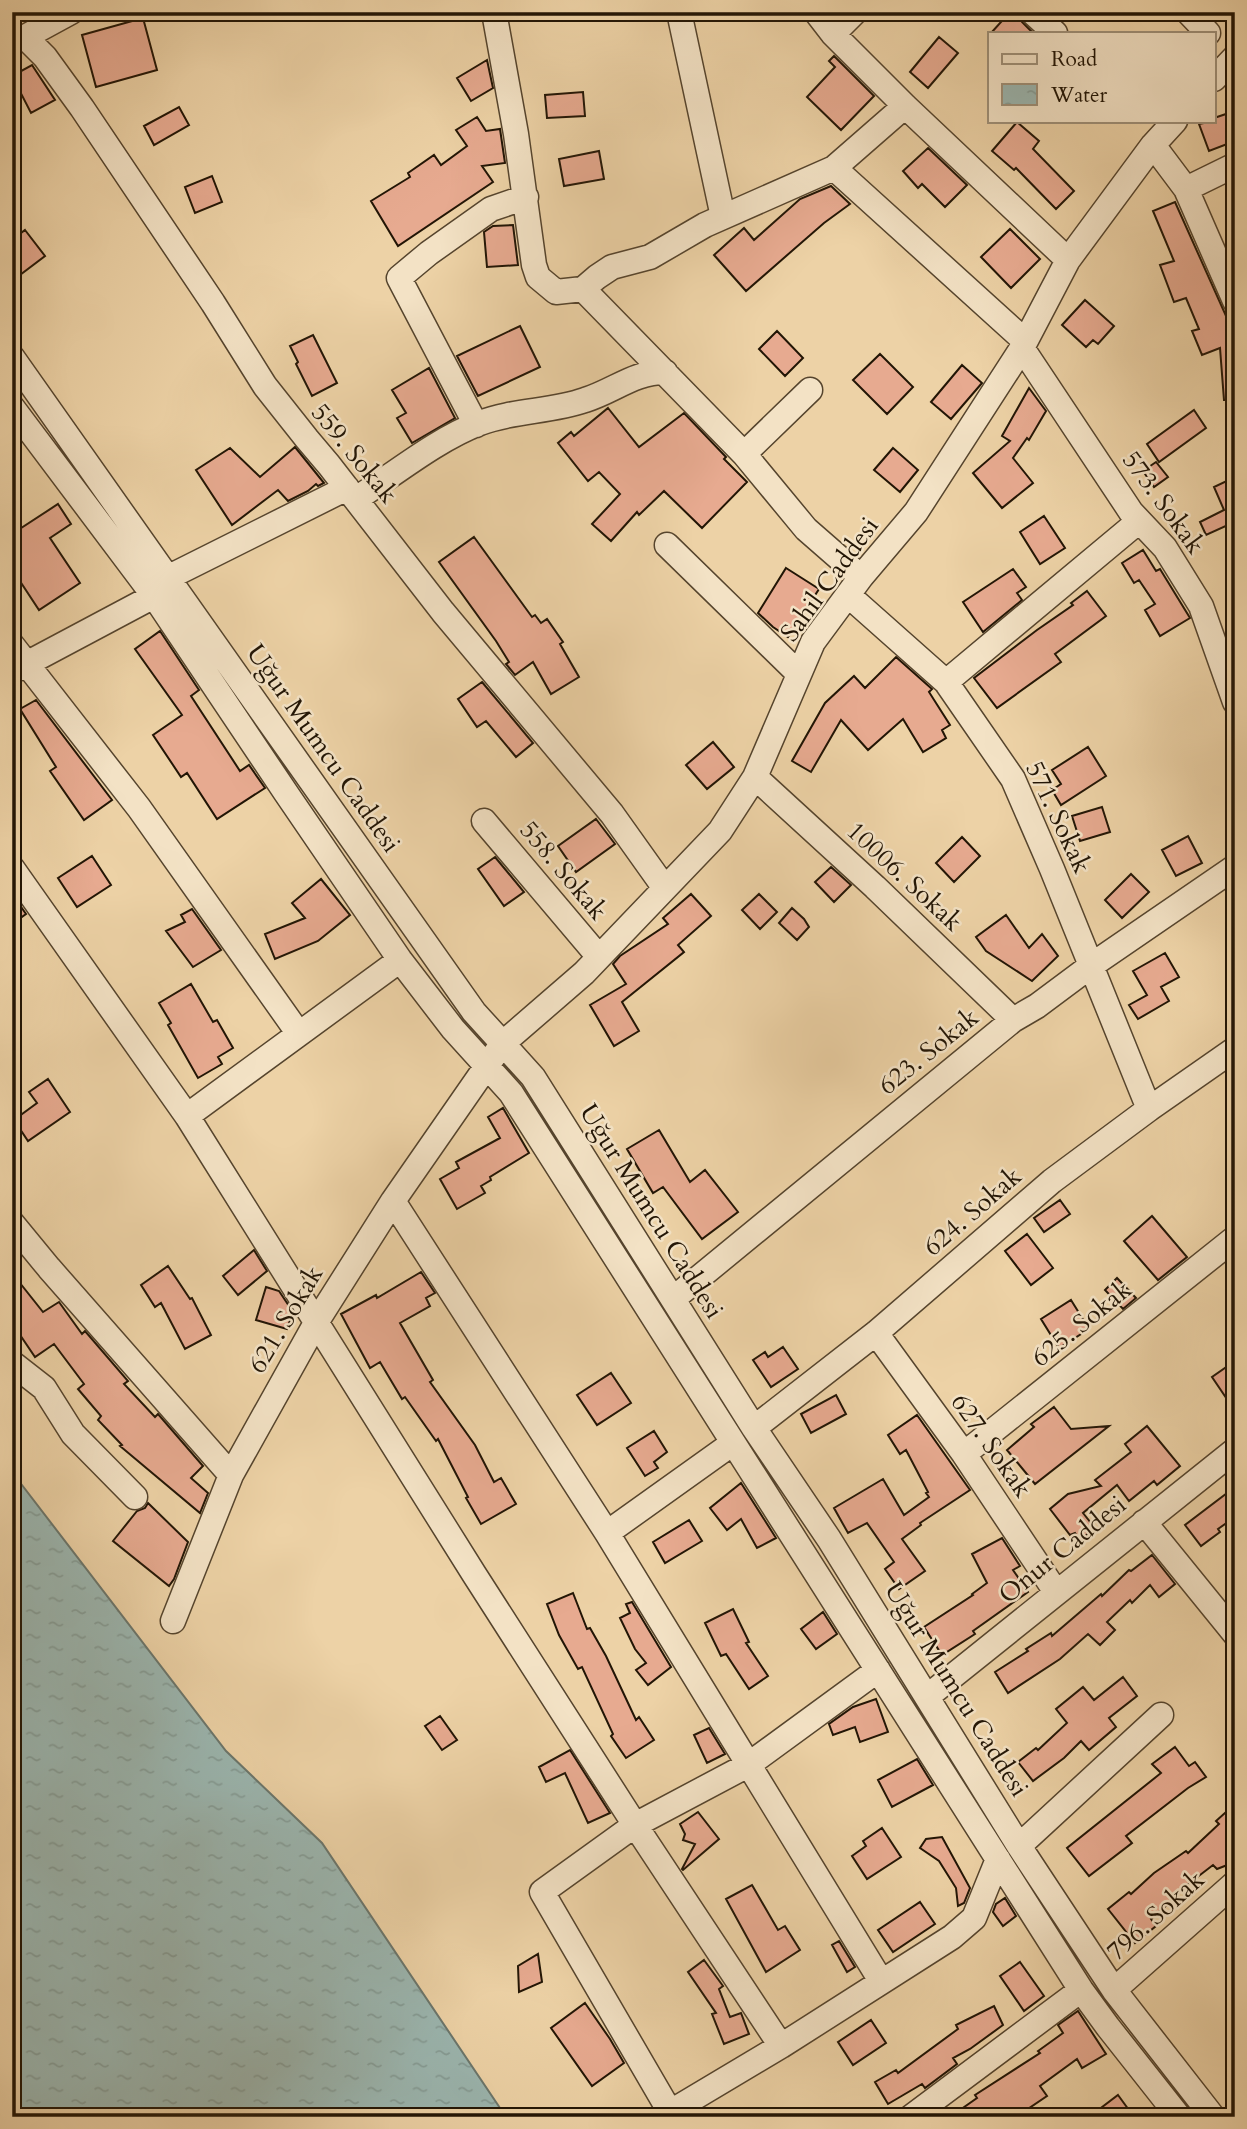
<svg xmlns="http://www.w3.org/2000/svg" width="1247" height="2129" font-family="Cardo,serif">
	<style>
		.water { fill: url(#water-ripples); stroke: #6b766c; stroke-width: 2 }
		.building { fill: #e7aa90; stroke: #221505; stroke-width: 2 }
		.lines { fill: none; stroke-linecap: round; stroke-linejoin: round }
		.minor-casing { stroke: #55442d; stroke-width: 27 }
		.minor { stroke: #f3e2c5; stroke-width: 24 }
		.labels { text-anchor: middle; stroke-width: 5; stroke-linejoin: round; paint-order: stroke }
		.street-label { font-size: 26px; fill: #221505; stroke: #f3e2c5 }
	</style>
	<defs>
		<pattern id="water-ripples" width="26" height="14" patternUnits="userSpaceOnUse" patternTransform="scale(1.75)"><rect width="26" height="14" fill="#9bb6b0"/><path d="M2 4q2-2 4 0t4 0M15 11q2-2 4 0t4 0" fill="none" stroke="#859c96"/></pattern>
	</defs>
	<rect width="100%" height="100%" fill="#edd2a6"/>
	<filter id="stains"><feTurbulence type="fractalNoise" baseFrequency=".00286" numOctaves="4"/><feColorMatrix values="0 0 0 0 .2 0 0 0 0 .09 0 0 0 0 .02 0 0 0 .5 -.17"/></filter>
	<radialGradient id="worn" r=".72"><stop offset=".6" stop-color="#630" stop-opacity="0"/><stop offset="1" stop-color="#630" stop-opacity=".3"/></radialGradient>
	<!-- water -->
	<path class="water" d="M12,1472L226,1751L322,1843L506,2117H12Z"/>
	<!-- building -->
	<path class="building" d="M1010,12H1018L1022,22L1031,31L1030,33H991Z
		M143,18L157,70L96,87L82,35Z
		M939,37L958,53L928,88L910,72Z
		M834,56L874,96L841,130L807,97L835,67L829,61Z
		M487,60L493,88L471,101L457,78Z
		M32,65L55,100L31,113L12,76Z
		M583,92L585,116L547,118L545,95Z
		M179,107L189,125L154,145L144,126Z
		M1235,111V141L1209,151L1199,124L1214,121V118Z
		M477,117L486,131L500,129L505,163L482,166L493,182L398,246L371,201L410,177L408,173L434,155L441,165L467,146L456,130Z
		M1017,122L1039,141L1033,149L1074,191L1056,209L1016,168L1014,170L992,151Z
		M928,148L967,185L945,207L922,184L918,188L903,171Z
		M599,151L604,179L564,186L559,159Z
		M212,176L222,202L195,213L185,187Z
		M831,186L850,204L824,223L746,291L714,255L744,228L754,240L800,199Z
		M1175,202L1235,336V400H1224L1220,348L1202,355L1192,331L1199,329L1186,298L1174,302L1160,265L1174,261L1153,211Z
		M513,225L518,265L487,267L484,232L493,226Z
		M1010,229L1040,259L1011,288L981,257Z
		M25,230L45,256L12,281V240Z
		M1085,300L1114,326L1098,344L1093,340L1086,347L1062,325Z
		M520,326L540,367L478,396L457,356Z
		M777,331L803,358L785,376L759,349Z
		M313,335L337,383L312,396L296,364L298,362L290,346Z
		M880,354L913,387L887,414L853,380Z
		M962,365L982,383L951,419L931,402Z
		M429,368L455,418L412,443L397,418L406,413L392,390Z
		M1029,388L1046,411L1029,440L1027,438L1013,458L1033,483L1002,508L973,473L1010,441L1002,436Z
		M608,408L639,447L684,413L726,457L724,459L747,482L702,528L664,491L639,515L637,512L611,541L592,524L620,494L599,472L588,481L558,443L571,432L574,436Z
		M1194,410L1206,428L1159,462L1147,444Z
		M295,447L324,483L318,486L316,484L308,491L288,501L278,490L232,525L196,470L230,448L260,477Z
		M893,448L918,470L900,492L874,470Z
		M1156,462L1168,477L1154,487L1143,471Z
		M1235,477V533L1230,524L1206,535L1200,522L1224,510L1214,487Z
		M58,504L71,524L50,538L80,583L39,610L12,569V534Z
		M1044,516L1065,548L1040,564L1020,532Z
		M474,537L532,617L535,615L541,623L547,619L563,642L560,644L579,677L551,694L533,662L515,675L506,664L509,662L496,641L439,562Z
		M1143,550L1156,571L1160,569L1190,618L1160,636L1145,610L1155,604L1139,580L1134,583L1122,563Z
		M786,568L819,589L788,637L773,627L758,613Z
		M1013,569L1026,587L1017,593L1022,600L983,632L963,602Z
		M1087,591L1106,616L1055,654L1061,662L997,708L974,678L1037,630L1073,605L1071,603Z
		M160,631L199,690L191,696L240,771L249,765L265,788L217,819L187,773L181,777L153,735L182,715L135,649Z
		M896,657L932,689L929,692L950,725L942,730L946,738L923,752L903,719L868,750L841,720L811,772L792,761L825,703L854,676L865,688Z
		M482,682L533,743L516,757L486,721L477,727L458,699Z
		M36,700L112,800L84,820L50,771L56,767L20,709Z
		M713,742L734,767L707,789L686,765Z
		M1088,747L1106,776L1061,805L1052,790L1061,784L1052,770Z
		M1102,807L1110,832L1080,841L1072,816Z
		M596,819L615,844L576,872L558,846Z
		M1188,836L1202,863L1176,876L1162,850Z
		M962,837L980,856L954,882L936,863Z
		M92,856L111,885L77,907L58,878Z
		M495,857L524,892L504,906L478,869Z
		M831,867L851,885L834,902L815,882Z
		M1131,874L1149,892L1122,918L1105,900Z
		M321,879L350,915L318,941L275,959L265,934L305,918L292,903Z
		M12,894L26,914L12,924Z
		M691,894L711,916L678,945L684,952L622,1002L639,1031L614,1046L590,1005L626,984L613,964L620,956L668,924L663,918Z
		M759,894L777,912L760,929L742,910Z
		M792,908L804,919L809,927L797,940L779,923Z
		M192,909L221,950L193,967L166,931L185,922L181,915Z
		M1006,915L1029,948L1042,934L1058,956L1032,981L986,951L976,937Z
		M1165,953L1179,977L1161,987L1169,1001L1138,1019L1129,1005L1147,995L1133,971Z
		M191,984L213,1022L217,1020L233,1048L218,1057L222,1064L198,1078L168,1025L171,1023L159,1003Z
		M48,1079L70,1112L28,1141L14,1120L37,1103L29,1092Z
		M503,1108L529,1153L490,1177L491,1180L481,1186L485,1193L457,1209L440,1179L459,1168L456,1162L500,1138L488,1117Z
		M659,1130L690,1182L705,1170L738,1212L702,1239L663,1187L653,1193L627,1149Z
		M1060,1200L1070,1214L1044,1232L1034,1218Z
		M1152,1216L1187,1257L1158,1280L1124,1241Z
		M1027,1234L1053,1268L1031,1285L1005,1251Z
		M254,1250L267,1271L238,1295L223,1276Z
		M168,1266L190,1299L192,1298L211,1335L185,1349L161,1303L155,1307L141,1285Z
		M421,1272L435,1293L426,1298L430,1306L400,1323L433,1380L430,1382L475,1445L494,1482L501,1478L516,1504L481,1524L466,1498L468,1497L438,1439L436,1441L405,1397L402,1399L380,1362L370,1368L341,1314L376,1295L377,1298Z
		M12,1273L43,1312L59,1302L82,1334L85,1331L128,1381L124,1384L155,1417L158,1414L203,1466L191,1478L208,1493L200,1513L120,1446L122,1445L98,1420L101,1416L78,1389L84,1384L54,1344L35,1357L12,1323Z
		M1117,1278L1136,1298L1123,1309L1105,1290Z
		M266,1287L279,1291L293,1312L287,1329L256,1320Z
		M1071,1300L1089,1329L1059,1348L1041,1319Z
		M783,1347L798,1369L771,1387L753,1360L765,1352L768,1357Z
		M1235,1361V1411L1212,1377Z
		M611,1373L631,1403L597,1425L577,1395Z
		M836,1395L846,1414L811,1433L801,1414Z
		M1054,1407L1071,1429L1109,1426L1035,1484L1007,1450L1034,1427L1031,1424Z
		M917,1415L970,1490L920,1523L921,1525L902,1539L925,1571L899,1589L885,1569L894,1562L867,1523L848,1533L834,1508L883,1479L904,1515L929,1497L926,1493L928,1492L906,1450L900,1454L888,1435Z
		M1147,1426L1180,1466L1157,1485L1154,1481L1129,1501L1117,1485L1083,1513L1095,1528L1080,1540L1075,1533L1070,1535L1050,1509L1068,1494L1101,1486L1095,1480L1131,1452L1125,1444Z
		M654,1431L667,1452L654,1462L658,1468L645,1476L627,1448Z
		M741,1483L776,1538L757,1548L741,1519L727,1530L710,1508Z
		M1235,1487V1517L1218,1529L1220,1532L1201,1546L1185,1525Z
		M148,1503L188,1542L174,1579L169,1586L113,1541L137,1511L145,1508Z
		M689,1520L702,1541L665,1563L653,1542Z
		M1002,1538L1020,1566L1013,1570L1028,1592L973,1631L975,1634L942,1655L924,1627L973,1595L972,1594L987,1583L972,1554Z
		M1152,1555L1175,1584L1159,1597L1150,1585L1132,1603L1130,1600L1107,1622L1115,1630L1100,1645L1088,1634L1060,1659L1008,1693L995,1672L1028,1651L1026,1649L1051,1633L1052,1636L1101,1594L1102,1596L1129,1570L1131,1571Z
		M573,1593L587,1629L590,1628L606,1656L636,1720L639,1717L654,1740L626,1758L611,1736L613,1734L582,1667L578,1669L559,1635L547,1604Z
		M632,1602L671,1667L648,1685L636,1670L646,1663L635,1649L620,1618L630,1613L626,1604Z
		M733,1609L749,1642L746,1643L768,1676L749,1689L726,1654L721,1656L705,1623Z
		M823,1612L837,1634L816,1649L801,1629Z
		M1123,1677L1137,1696L1109,1718L1116,1727L1089,1750L1081,1741L1064,1758L1033,1781L1018,1762L1036,1748L1038,1750L1067,1723L1056,1709L1083,1687L1094,1700Z
		M876,1699L888,1732L860,1742L855,1727L833,1735L829,1724L853,1707Z
		M440,1716L457,1740L442,1750L425,1726Z
		M709,1728L725,1754L707,1763L694,1735Z
		M1175,1747L1189,1766L1195,1762L1206,1777L1188,1788L1126,1836L1132,1843L1089,1876L1067,1848L1161,1773L1152,1764Z
		M570,1750L610,1813L588,1823L565,1773L546,1782L539,1767Z
		M917,1759L933,1785L892,1807L878,1780Z
		M1235,1804V1862L1217,1869L1213,1865L1174,1895L1176,1897L1151,1919L1156,1926L1135,1943L1108,1909L1129,1892L1131,1894L1154,1873L1186,1851L1188,1853L1219,1824L1216,1821Z
		M698,1812L719,1839L683,1870L682,1869L695,1844L683,1840L685,1834L680,1824Z
		M882,1828L901,1857L867,1879L852,1856L866,1846L863,1841Z
		M942,1837L970,1888L964,1903L958,1906L956,1888L939,1861L920,1848L926,1839Z
		M752,1885L778,1930L785,1926L800,1950L766,1972L726,1899Z
		M1005,1898L1016,1916L1003,1926L993,1912L996,1904Z
		M920,1902L935,1924L893,1952L878,1930Z
		M839,1941L855,1967L847,1972L832,1945Z
		M538,1954L542,1982L519,1992L518,1966Z
		M704,1960L723,1986L719,1989L730,2017L741,2013L749,2034L724,2044L712,2014L716,2013L688,1972Z
		M1020,1962L1044,1996L1024,2011L1000,1976Z
		M585,2003L610,2039L624,2063L592,2086L551,2028Z
		M994,2006L1003,2025L970,2049L953,2058L957,2064L925,2088L922,2084L888,2104L875,2082L896,2070L898,2073L958,2029L956,2025Z
		M1078,2011L1106,2054L1082,2068L1077,2059L1040,2086L1047,2096L1016,2117H950L977,2098L975,2095L1040,2053L1038,2051L1063,2033L1058,2025Z
		M871,2020L886,2043L853,2065L838,2042Z
		M1118,2095L1134,2117H1089Z"/>
	<g class="lines">
		<!-- minor casing -->
		<g class="minor-casing">
			<path id="minor" d="M494,12L516,134L534,265L538,277L556,292L583,289L597,277L612,267L650,257L705,225L834,168L905,106
				M679,12L723,217
				M816,12L833,34L905,106L1068,260
				M1032,12L1055,33
				M1188,12L1208,33
				M833,34L855,12
				M25,37L45,57L82,108L213,303L265,386L307,439L329,465L443,612L612,814L664,887
				M13,41L25,37L71,12
				M1214,79L1235,57
				M1153,145L1186,189L1235,301
				M834,168L1025,341
				M1186,189L1235,165
				M583,289L744,454L806,529L861,577
				M1022,348L1131,512L1165,548L1201,606L1235,702
				M12,357L474,1012L533,1077L754,1428L829,1539L1019,1846L1114,1990L1213,2117
				M12,407L154,596L286,793L400,960L453,1029L511,1093L1081,1990L1108,2027L1179,2117
				M476,425L399,278L429,253L491,209L526,197
				M744,454L810,390
				M356,499C393,475 439,438 480,423C513,410 551,412 585,400C614,391 634,372 665,372
				M667,545L799,674
				M167,578L347,488
				M848,595L946,682L1013,779L1052,869L1149,1109
				M12,645L139,808L299,1034
				M13,671L154,596
				M946,682L1139,521
				M755,777L875,887L1013,1020
				M484,821L599,957
				M12,868L187,1116L474,1574L635,1825L781,2046
				M187,1116L400,960
				M393,1201L607,1533L881,1981
				M12,1223L49,1268L231,1475
				M673,1299L1013,1020L1037,1006L1092,965L1235,867
				M876,1333L964,1454L1056,1592
				M12,1363L44,1388L73,1434L135,1497
				M754,1428L876,1333L1052,1181L1149,1109L1235,1049
				M964,1454L1235,1238
				M1144,1522L1235,1634
				M607,1533L733,1443
				M173,1621L231,1475L317,1321L393,1201L502,1044L584,973L720,831L755,777L813,642L861,577L916,512L1022,348L1068,260L1153,145L1175,121
				M928,1696L1235,1450
				M1019,1846L1161,1715
				M1114,1990L1235,1883
				M670,2112L542,1892L635,1825L748,1765L878,1670
				M662,2117L781,2046L952,1937L974,1918L998,1859
				M911,2117L1081,1990"/>
		</g>
		<!-- minor -->
		<use href="#minor" class="minor"/>
	</g>
	<g class="labels">
		<!-- street labels -->
		<g class="street-label">
			<text transform="translate(355 453) rotate(51)" y="9">559. Sokak</text>
			<text transform="translate(1164 502) rotate(54)" y="9">573. Sokak</text>
			<text transform="translate(829 579) rotate(-54)" y="9">Sahil Caddesi</text>
			<text transform="translate(324 748) rotate(55)" y="9">Uğur Mumcu Caddesi</text>
			<text transform="translate(1059 817) rotate(65)" y="9">571. Sokak</text>
			<text transform="translate(564 870) rotate(50)" y="9">558. Sokak</text>
			<text transform="translate(905 876) rotate(43)" y="9">10006. Sokak</text>
			<text transform="translate(928 1051) rotate(-39)" y="9">623. Sokak</text>
			<text transform="translate(652 1211) rotate(58)" y="9">Uğur Mumcu Caddesi</text>
			<text transform="translate(972 1211) rotate(-41)" y="9">624. Sokak</text>
			<text transform="translate(285 1319) rotate(-59)" y="9">621. Sokak</text>
			<text transform="translate(1081 1323) rotate(-39)" y="9">625. Sokak</text>
			<text transform="translate(992 1445) rotate(55)" y="9">627. Sokak</text>
			<text transform="translate(1062 1549) rotate(-39)" y="9">Onur Caddesi</text>
			<text transform="translate(957 1689) rotate(58)" y="9">Uğur Mumcu Caddesi</text>
			<text transform="translate(1155 1915) rotate(-42)" y="9">796. Sokak</text>
		</g>
	</g>
	<!-- margin -->
	<rect width="1247" height="2129" fill="none" stroke="#edd2a6" stroke-width="42"/>
	<rect x="14" y="14" width="1219" height="2101" fill="none" stroke="#221505" stroke-width="3.5"/>
	<rect x="21" y="21" width="1205" height="2087" fill="none" stroke="#221505" stroke-width="2"/>
	<!-- legend -->
	<rect x="988" y="32" width="228" height="91" fill="#f3e2c5" stroke="#9f9078" stroke-width="2"/>
	<rect x="1002" y="54" width="35" height="10" fill="#f3e2c5" stroke="#9f9078" stroke-width="2"/>
	<text x="1051" y="66" font-size="21" fill="#221505">Road</text>
	<rect x="1002" y="84" width="35" height="21" fill="url(#water-ripples)" stroke="#9f9078" stroke-width="2"/>
	<text x="1051" y="102" font-size="21" fill="#221505">Water</text>
	<rect width="100%" height="100%" filter="url(#stains)"/>
	<rect width="100%" height="100%" fill="url(#worn)"/>
</svg>
